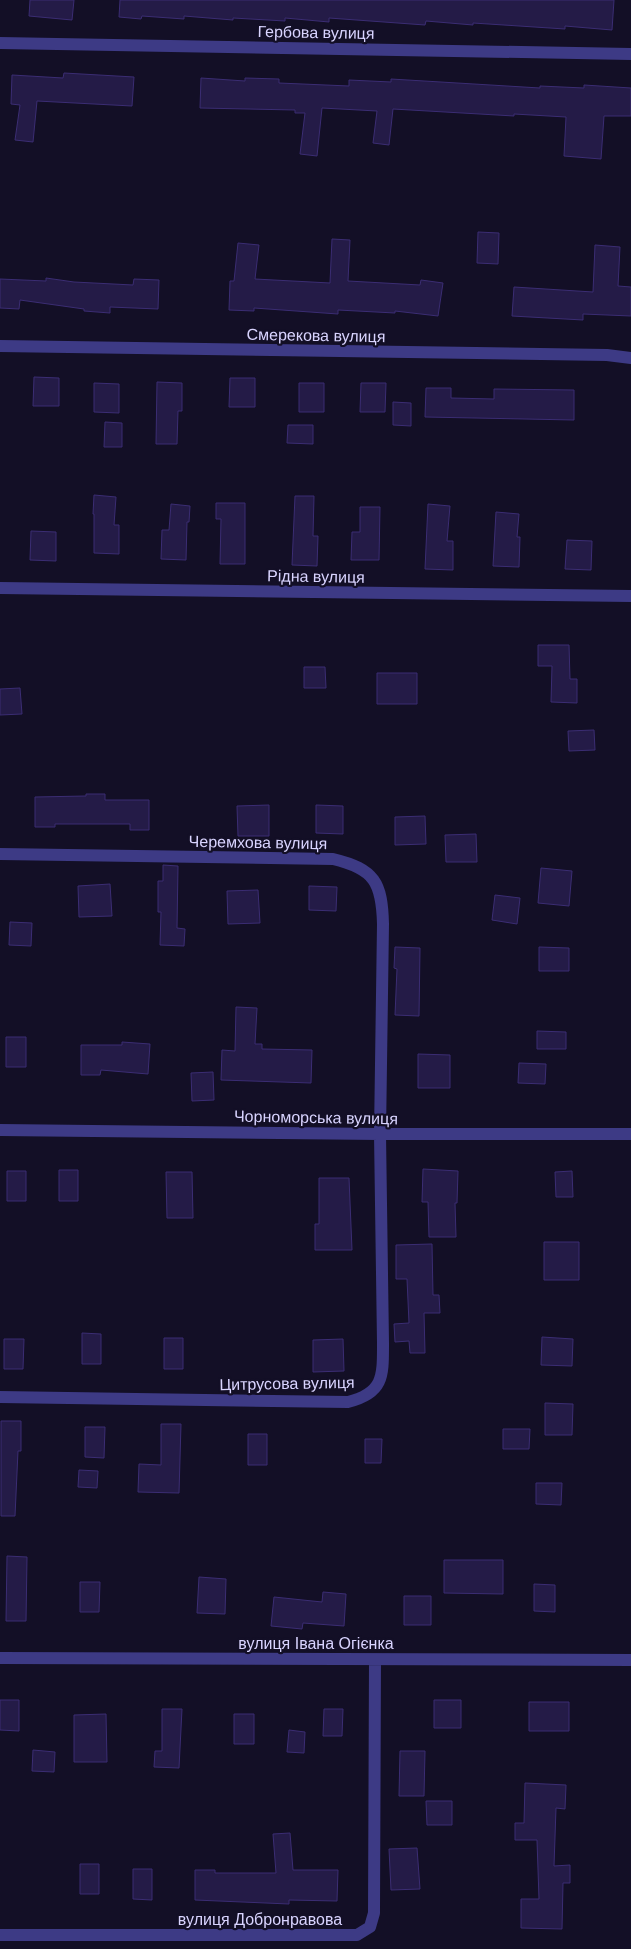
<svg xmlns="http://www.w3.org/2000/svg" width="631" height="1949" font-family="Helvetica,sans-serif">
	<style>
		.building { fill: #241b47; stroke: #3b2d73 }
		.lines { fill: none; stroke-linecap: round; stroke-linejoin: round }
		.street { stroke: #3d3a85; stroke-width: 12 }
		.labels { text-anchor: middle; stroke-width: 4.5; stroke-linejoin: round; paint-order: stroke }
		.street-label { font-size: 16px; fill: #d9d4ff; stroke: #130f26 }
	</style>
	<rect width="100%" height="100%" fill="#130f26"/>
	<!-- building -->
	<path class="building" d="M30,0H74L72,20L29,16Z
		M120,0H614L612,30L565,26V29L473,23V25L426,21L425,25L329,18V22L285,18V21L233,18V20L184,16V19L142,16L141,19L119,17Z
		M64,73L134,77L132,106L37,101L33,142L15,140L20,105L11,104L12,75L63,78Z
		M201,78L245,81V78L279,79V83L349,86V80L391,82V79L540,88V86L584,88V85L631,88V116H604L601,159L564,156L566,117L514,114V116L393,109L389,145L373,143L377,111L322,108L317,156L300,154L305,113H295V110L200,108Z
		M478,232L499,233L498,264L477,263Z
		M332,239L350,240L348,281L420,285L421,280L443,283L438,316L395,311V313L338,310V314L254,308V311L229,310L230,281H234L238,243L259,245L255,279L330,283Z
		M595,245L620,247L618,286L631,287V316L583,314V320L512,316L514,287L593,292Z
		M46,278L74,282L133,285L134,279L159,280L158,309L110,307V313L84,311V309L20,300L19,309L0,308V279L46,281Z
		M34,377L59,378V406H33Z
		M230,378H255V407H229Z
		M157,382L182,383V411H178L177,444H156Z
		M94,383L119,384V413L94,412Z
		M299,383H324V412H299Z
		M361,383H386L385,412H360Z
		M426,388H451V398L494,399V389L574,390V420L425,417Z
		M393,402L411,403V426L393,425Z
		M105,422L122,423V447H104Z
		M288,425H313V444L287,443Z
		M94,495L116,497L114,525H119V554L94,553V514H93Z
		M295,496H314L313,536H318L317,566L292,565Z
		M216,503H245V564H220L221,519H216Z
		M171,504L190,506L189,522H187L186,560L161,559L162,530H169Z
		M428,504L450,506L447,541H453V570L425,569Z
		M360,507H380L379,560H351L352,532H360Z
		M496,512L519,514L517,537H520L519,567L493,566Z
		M31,531L56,532V561L30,560Z
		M567,540L592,541L591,570L565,569Z
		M538,645H569L570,679H577V703L551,702L552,666H538Z
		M304,667H325L326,688H304Z
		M377,673H417V704H377Z
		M20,688L22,714L0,715V689Z
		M594,730L595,750L569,751L568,731Z
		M86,794H105V800H149V830H130V824H55V827H35V797L86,796Z
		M269,805V836H238L237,806Z
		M316,805L343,806V834L316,833Z
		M425,816L426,844L395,845V817Z
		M476,834L477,862H446L445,835Z
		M163,865L178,866L177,928L185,929L184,946L160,945L161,912H158V881H163Z
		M541,868L572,871L569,906L538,903Z
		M110,884L112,916L79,917L78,886Z
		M309,886L337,887L336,911L309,910Z
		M258,890L260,923L228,924L227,891Z
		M495,895L520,898L517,924L492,920Z
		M10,922L32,923L31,946L9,945Z
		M395,947L420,948L419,1016L395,1015L397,969L394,968Z
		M539,947L569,948V971H539Z
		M236,1007L257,1008L255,1044H262V1049L312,1050L311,1083L221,1080L222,1050L235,1051Z
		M537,1031L566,1032V1049H537Z
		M6,1037H26V1067H6Z
		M122,1042L150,1044L148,1074L101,1070L100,1075H81V1045H122Z
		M418,1054L450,1055V1088H418Z
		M519,1063L546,1064L545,1084L518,1083Z
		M213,1072L214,1100L192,1101L191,1073Z
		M423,1169L458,1171L457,1203H455L456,1237H429L428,1202H422Z
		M59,1170H78V1201H59Z
		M7,1171H26V1201H7Z
		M572,1171L573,1197H556L555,1172Z
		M166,1172H192L193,1218H167Z
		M319,1178H349L352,1250H315V1224H319Z
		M544,1242H579V1280H544Z
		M432,1244L433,1295H439L440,1313H424L425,1353H410L409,1341L395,1342L394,1324L409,1323L407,1279H396V1245Z
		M82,1333L101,1334V1364H82Z
		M542,1337L573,1339L572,1366L541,1365Z
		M164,1338H183V1369H164Z
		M4,1339H24L23,1369H4Z
		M343,1339L344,1371L313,1372V1340Z
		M545,1403L573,1404L572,1435H545Z
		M1,1421H21V1451H18L15,1516H1Z
		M161,1424H181L179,1493L138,1492L139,1464L161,1465Z
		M85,1427H105L104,1458L85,1457Z
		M503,1429H530L529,1449H503Z
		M248,1434H267V1465H248Z
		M365,1439H382L381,1463H365Z
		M79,1470L98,1471L97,1488L78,1487Z
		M536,1483H562L561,1505L536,1504Z
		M7,1556L27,1557L26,1621H6Z
		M444,1560H503V1594L444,1593Z
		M199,1577L226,1579L225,1614L197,1613Z
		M80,1582H100L99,1612H80Z
		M534,1584L555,1585V1612L534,1611Z
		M323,1592L346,1594L344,1626L303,1623L302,1629L271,1626L274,1597L322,1602Z
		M404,1596H431V1625H404Z
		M0,1700H19V1731L0,1730Z
		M434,1700H461V1728H434Z
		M529,1702H569V1731H529Z
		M162,1709H182L179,1768L154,1767L155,1751H162Z
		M324,1709H343L342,1736H323Z
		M106,1714L107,1762H74V1715Z
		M234,1714H254V1744H234Z
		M289,1730L305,1732L304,1753L287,1752Z
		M33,1750L55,1752L54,1772L32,1771Z
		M400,1751H425L424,1796H399Z
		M525,1783L566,1785L565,1809L556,1808L554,1866L570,1865V1883H563L562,1929L521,1928V1899H539L537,1840H515V1823H524Z
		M426,1801H452V1825H427Z
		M290,1833L293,1870H338L337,1901L289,1900V1904L195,1900V1870H215V1873H276L273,1834Z
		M417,1848L420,1889L391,1890L389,1849Z
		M80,1864H99V1894H80Z
		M133,1869H152V1900L133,1899Z"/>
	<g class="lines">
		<!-- street -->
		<path class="street" d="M0,43L631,54
			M0,346L607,355L631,358
			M0,588L631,596
			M0,854L333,859C375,869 382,883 383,924L380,1134L383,1343C383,1376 384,1393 348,1402L0,1397
			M0,1130L380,1134H631
			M0,1658L631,1660
			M0,1935H357L370,1927L374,1913L375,1660"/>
	</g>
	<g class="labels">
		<!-- street labels -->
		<g class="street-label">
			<text transform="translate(316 32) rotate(1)" y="6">Гербова вулиця</text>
			<text transform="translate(316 335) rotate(1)" y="6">Смерекова вулиця</text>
			<text transform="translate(316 576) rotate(1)" y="6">Рідна вулиця</text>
			<text transform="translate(258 842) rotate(1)" y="6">Черемхова вулиця</text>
			<text transform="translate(316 1117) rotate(1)" y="6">Чорноморська вулиця</text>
			<text transform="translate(287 1383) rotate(-1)" y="6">Цитрусова вулиця</text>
			<text x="316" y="1649">вулиця Івана Огієнка</text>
			<text x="260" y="1925">вулиця Добронравова</text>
		</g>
	</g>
</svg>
